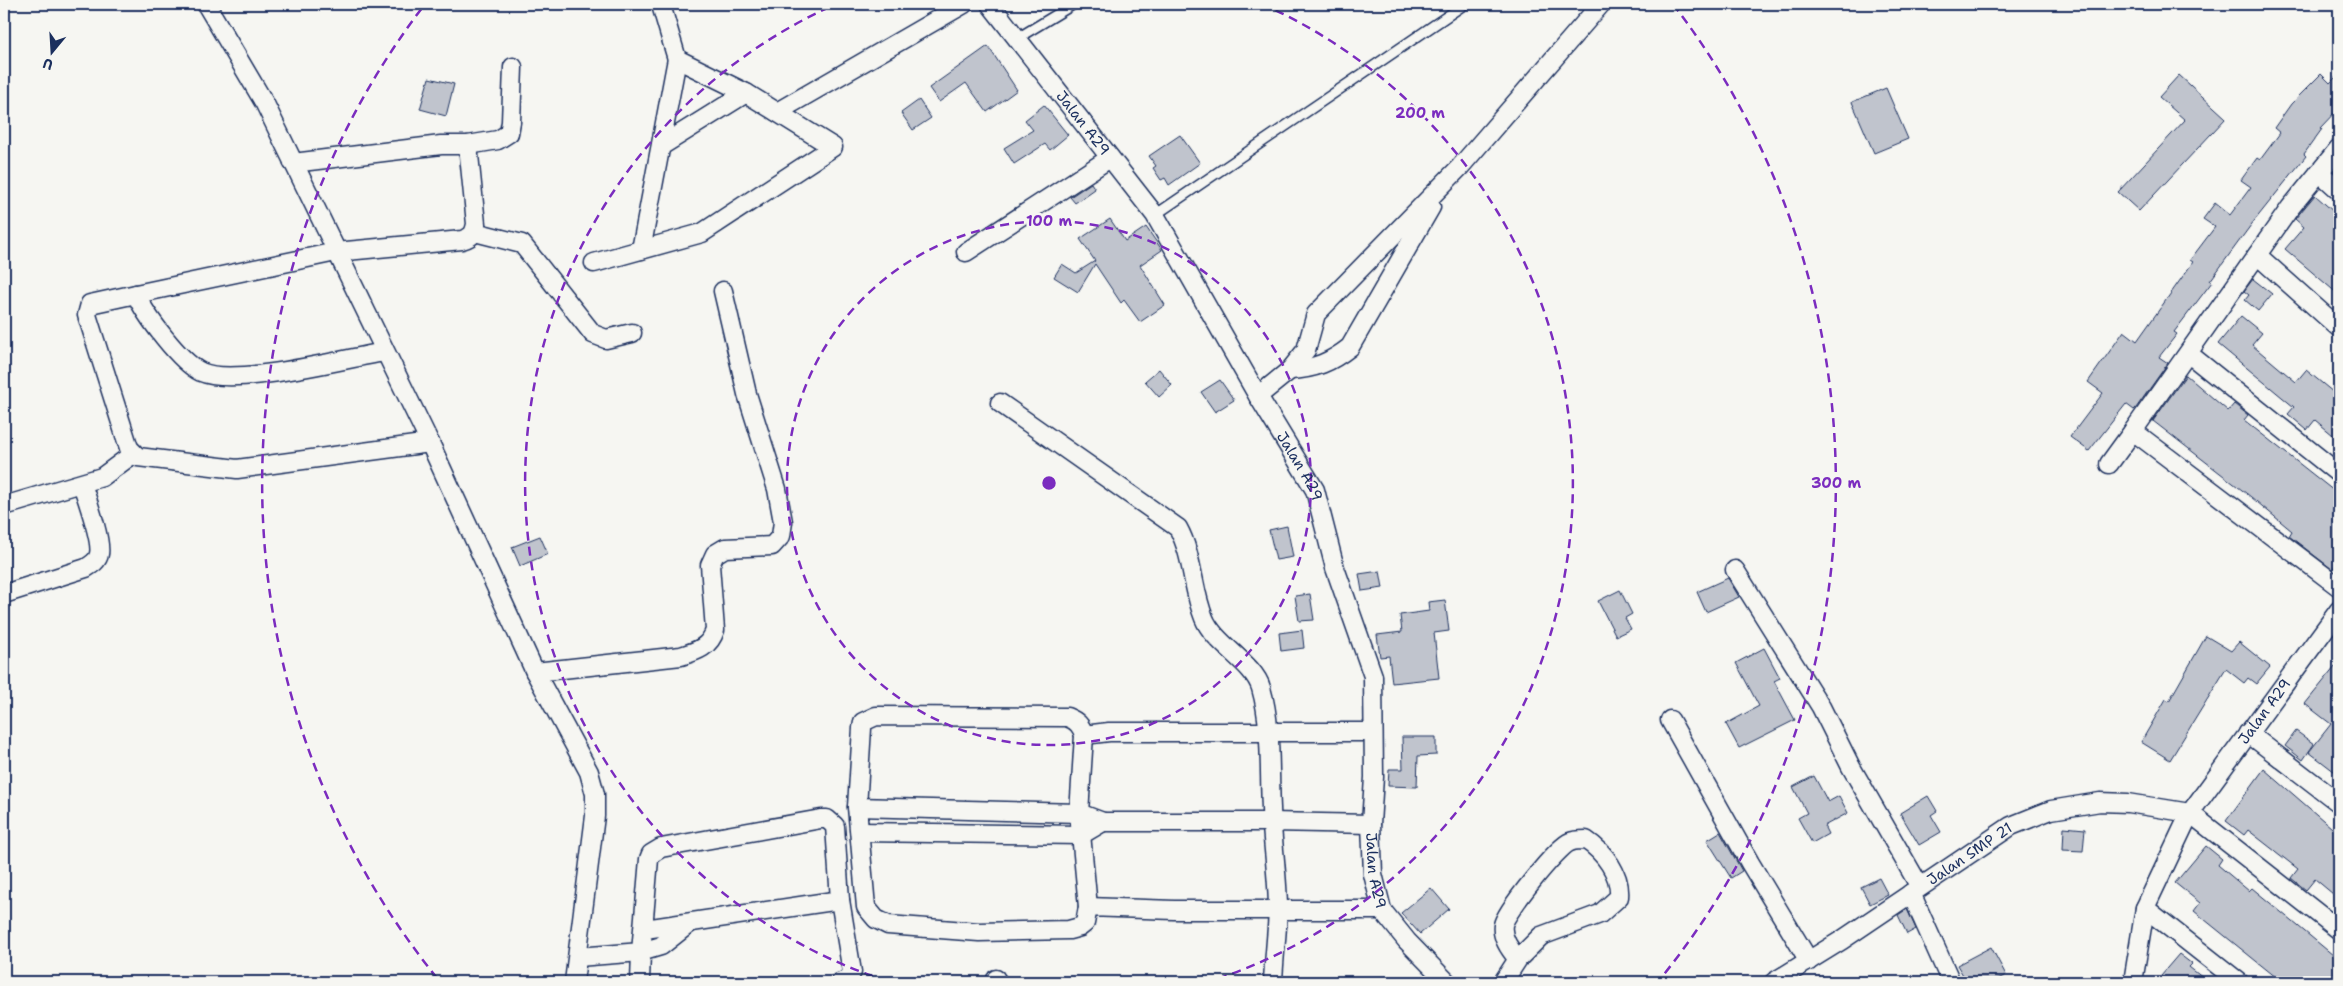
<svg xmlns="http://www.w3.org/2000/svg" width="2343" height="986" font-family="'Shantell Sans',sans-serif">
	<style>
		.building { fill: #c0c4cd; stroke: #1b2f5e }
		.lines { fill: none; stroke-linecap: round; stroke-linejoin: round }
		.lane-casing { stroke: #1b2f5e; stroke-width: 12 }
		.street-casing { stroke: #1b2f5e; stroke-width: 21 }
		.lane { stroke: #f6f6f2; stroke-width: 9 }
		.street { stroke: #f6f6f2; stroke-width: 18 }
		.ring { fill: none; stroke: #7b2cbf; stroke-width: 2.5; stroke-dasharray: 9 6 }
		.labels { text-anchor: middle; stroke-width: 5; stroke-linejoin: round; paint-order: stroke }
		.street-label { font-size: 15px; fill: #1b2f5e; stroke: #f6f6f2 }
		.centre { fill: #7b2cbf; stroke: #f6f6f2; stroke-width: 2.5 }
		.ring-label { font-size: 15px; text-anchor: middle; font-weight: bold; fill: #7b2cbf; stroke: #f6f6f2; stroke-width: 5; stroke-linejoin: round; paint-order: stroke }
	</style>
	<rect width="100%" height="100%" fill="#f6f6f2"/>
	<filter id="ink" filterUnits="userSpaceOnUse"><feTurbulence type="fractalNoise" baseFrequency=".02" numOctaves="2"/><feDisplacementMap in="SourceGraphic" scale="10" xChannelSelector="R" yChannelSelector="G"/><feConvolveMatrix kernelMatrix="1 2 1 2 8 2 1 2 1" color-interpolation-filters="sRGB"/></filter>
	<g filter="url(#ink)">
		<!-- building -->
		<path class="building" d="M988,46L1017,90L987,112L966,83L939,102L929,88Z
			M2321,74L2330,83L2339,74V108L2320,128L2322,129L2304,154L2306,156L2251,225L2210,281L2212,282L2174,332L2177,334L2159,357L2168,363L2136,408L2134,410L2126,404L2089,451L2070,437L2103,393L2088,382L2124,331L2137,341L2193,262L2190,260L2215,227L2203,219L2215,203L2230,215L2251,187L2241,180L2257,158L2260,160L2280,133L2274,128L2291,104Z
			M2179,75L2226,118L2139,211L2118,192L2185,120L2159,97Z
			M429,78L454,84L446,116L420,109Z
			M1886,88L1908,139L1874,153L1852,102Z
			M919,100L931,118L913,130L901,113Z
			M1044,105L1068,135L1050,150L1045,144L1014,164L1004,148L1033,130L1025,120Z
			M1180,135L1200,163L1169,185L1165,178L1161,180L1153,168L1156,166L1149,156Z
			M1091,183L1095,189L1075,203L1070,197Z
			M2315,195L2335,213L2333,215L2339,220V295L2285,249L2304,227L2295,219Z
			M1110,219L1125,241L1146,227L1162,250L1140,265L1165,305L1140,322L1124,300L1121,303L1095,264L1078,292L1054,277L1062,264L1076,273L1095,261L1080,239Z
			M2253,279L2272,294L2258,311L2245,300L2249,295L2244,291Z
			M2241,316L2262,333L2252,345L2296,382L2306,370L2339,397V440L2315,420L2307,430L2288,414L2294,407L2218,344Z
			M1159,369L1172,385L1159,397L1145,381Z
			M2186,375L2228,411L2234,404L2248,415L2244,420L2339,495V561L2332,569L2289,536L2292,531L2251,497L2153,421Z
			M1220,380L1234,400L1215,412L1201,392Z
			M1287,526L1293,557L1276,560L1269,530Z
			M540,536L548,554L520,566L512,547Z
			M1380,571L1383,588L1362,591L1359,574Z
			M1728,578L1739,597L1706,612L1697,592Z
			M1620,590L1632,614L1625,618L1631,629L1616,636L1598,601Z
			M1310,594L1314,620L1299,621L1295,596Z
			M1445,600L1449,631L1434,633L1439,678L1392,683L1389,656L1380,657L1377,635L1402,632L1400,615L1429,611L1428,602Z
			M1302,630L1304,648L1281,651L1279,633Z
			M2206,636L2231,651L2239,642L2270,667L2256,684L2248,678L2244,683L2226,669L2170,760L2141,742L2166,699L2169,701Z
			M1764,648L1780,678L1774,681L1795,720L1739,748L1726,724L1759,706L1736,663Z
			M2339,662V775L2309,752L2331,724L2305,704Z
			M2296,731L2314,744L2303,760L2285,746Z
			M1402,737H1436V755L1418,756L1417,787L1388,786L1389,769H1403Z
			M2264,769L2339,834V899L2315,879L2306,890L2291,878L2298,869L2248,830L2244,835L2226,821Z
			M1814,776L1828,802L1839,796L1848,813L1824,826L1828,834L1812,843L1798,818L1807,813L1793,787Z
			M1928,796L1937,811L1931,815L1941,832L1919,845L1900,813Z
			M2064,827L2085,829L2083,851L2063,850Z
			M1720,832L1742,871L1731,878L1707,840Z
			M2206,846L2222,859L2218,865L2249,891L2252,888L2339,960V982H2282L2194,911L2200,903L2175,883Z
			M1879,878L1888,895L1870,904L1861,887Z
			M1431,888L1449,909L1420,934L1401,913Z
			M1907,909L1916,929L1907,934L1898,915Z
			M1991,947L2006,975L1992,982H1967L1957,965Z
			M2179,954L2192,964L2189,967L2208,982H2170L2161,975Z"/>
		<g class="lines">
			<!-- lane casing -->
			<g class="lane-casing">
				<path id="lane" d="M1016,39L1074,4
					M1155,215L1465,4"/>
			</g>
			<!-- street casing -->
			<g class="street-casing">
				<g id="street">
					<path d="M206,4L265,104L430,443L535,672L589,772L595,794V816L574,982"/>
					<path id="s1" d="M990,4L1155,215L1258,396L1315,490L1335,568L1373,676L1374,777L1371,824L1373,874L1382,910L1407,941L1447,982"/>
					<path d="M777,112L964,4"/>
					<path d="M468,145L498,140L509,133L511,122L513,67"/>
					<path d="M661,146L746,93"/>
					<path d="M2339,148L2290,208L2133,431L2339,587"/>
					<path d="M293,163L441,145H468L476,224C474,234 472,237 462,240L336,252L136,294C145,315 180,362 201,372C235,387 344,359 384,352"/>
					<path d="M2319,172L2339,190"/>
					<path d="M475,232L522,244L593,334L606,339L632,333"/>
					<path d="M641,250L677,59"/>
					<path d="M966,252L1110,158"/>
					<path d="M2257,255L2339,328"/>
					<path d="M594,263L702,233L833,147L746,93L677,59L661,5"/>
					<path d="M136,294L90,304L87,315L129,448L138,457L237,469L430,443"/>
					<path d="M2189,354L2339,474"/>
					<path d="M1290,370C1315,369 1331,362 1350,347L1431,207"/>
					<path d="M1258,396L1290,370L1306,350L1316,314L1460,167L1601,4"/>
					<path d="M1000,403L1178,528C1193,555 1192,589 1204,618C1214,644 1254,663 1261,688C1272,726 1269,769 1271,808C1272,842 1278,877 1278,910C1277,934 1274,958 1273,982"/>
					<path d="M2109,464L2133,431"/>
					<path d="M4,506L102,477L133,454"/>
					<path d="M1735,570L1821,707L1851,767L1920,887"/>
					<path d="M4,594L86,568C91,565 98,561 99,554C102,541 87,499 82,484"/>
					<path d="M535,672L681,656C697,651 710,647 715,630L710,565L715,554L725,548L772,546L781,536L783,522L777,489L747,394L723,291"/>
					<path d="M1670,720L1750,863L1809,961"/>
					<path d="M1372,732H1109L1084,735C1081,725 1077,721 1067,717L876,716L863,722L862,728L857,807L866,907L876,919L888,925L979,932L1069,930L1080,927L1085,923L1088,907L1174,910H1382"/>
					<path d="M2248,733L2339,803"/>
					<path d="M1084,735L1079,813L1088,907"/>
					<path d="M857,807L1079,813L1103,822H1271L1371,824"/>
					<path d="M860,832L1081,835L1103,822"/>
					<path d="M1911,893L1951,982"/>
					<path d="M840,900L852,972L847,981L841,982"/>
					<path d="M2145,908L2239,982"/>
					<path d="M578,957L641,952L649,859L651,854L661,848L821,819H827L835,826L840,900L645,929"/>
					<path d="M996,979V982"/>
					<path d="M640,982L641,952L661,946L690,923"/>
					<path d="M1503,982L1518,959L1541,936L1600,914L1619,897C1621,874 1604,852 1586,840C1581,840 1574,840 1570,842C1558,846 1505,912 1503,925C1501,938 1510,950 1518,959"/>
					<path id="s2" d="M1774,982L1842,940L2011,826L2051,810L2100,802L2128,803L2190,813L2339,930"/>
					<path id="s3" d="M2133,982L2145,908L2190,813L2339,610"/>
				</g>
			</g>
			<!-- lane -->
			<use href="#lane" class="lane"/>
			<!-- street -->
			<use href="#street" class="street"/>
		</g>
	</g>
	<!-- distance rings -->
	<g class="ring">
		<circle cx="1049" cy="483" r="262"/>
		<path d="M887 981A524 524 0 0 1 836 4M1262 4A524 524 0 0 1 1211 981"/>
		<path d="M437 978A787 787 0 0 1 425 4M1673 4A787 787 0 0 1 1661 978"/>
	</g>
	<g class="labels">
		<!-- street labels -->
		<g class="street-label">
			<text dy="5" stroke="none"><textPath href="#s1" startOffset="151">Jalan A29</textPath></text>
			<text dy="5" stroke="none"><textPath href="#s1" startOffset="558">Jalan A29</textPath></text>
			<text dy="5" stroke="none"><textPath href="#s3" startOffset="306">Jalan A29</textPath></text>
			<text dy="5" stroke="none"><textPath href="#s2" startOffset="234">Jalan SMP 21</textPath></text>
			<text dy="5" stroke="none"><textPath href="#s1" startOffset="976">Jalan A29</textPath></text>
		</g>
	</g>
	<circle cx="1049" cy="483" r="8" class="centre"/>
	<g class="ring-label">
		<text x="1420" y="118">200 m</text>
		<text x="1049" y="226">100 m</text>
		<text x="1836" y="488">300 m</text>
	</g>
	<!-- margin -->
	<rect width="2343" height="986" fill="none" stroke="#f6f6f2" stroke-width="20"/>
	<rect x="10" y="10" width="2323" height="966" fill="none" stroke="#1b2f5e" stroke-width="2" filter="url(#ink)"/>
	<!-- north arrow -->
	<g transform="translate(52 52) rotate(198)" stroke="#f6f6f2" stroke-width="4" paint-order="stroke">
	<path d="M0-4L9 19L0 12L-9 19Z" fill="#1b2f5e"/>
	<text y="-8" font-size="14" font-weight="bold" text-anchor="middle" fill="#1b2f5e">U</text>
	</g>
</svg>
